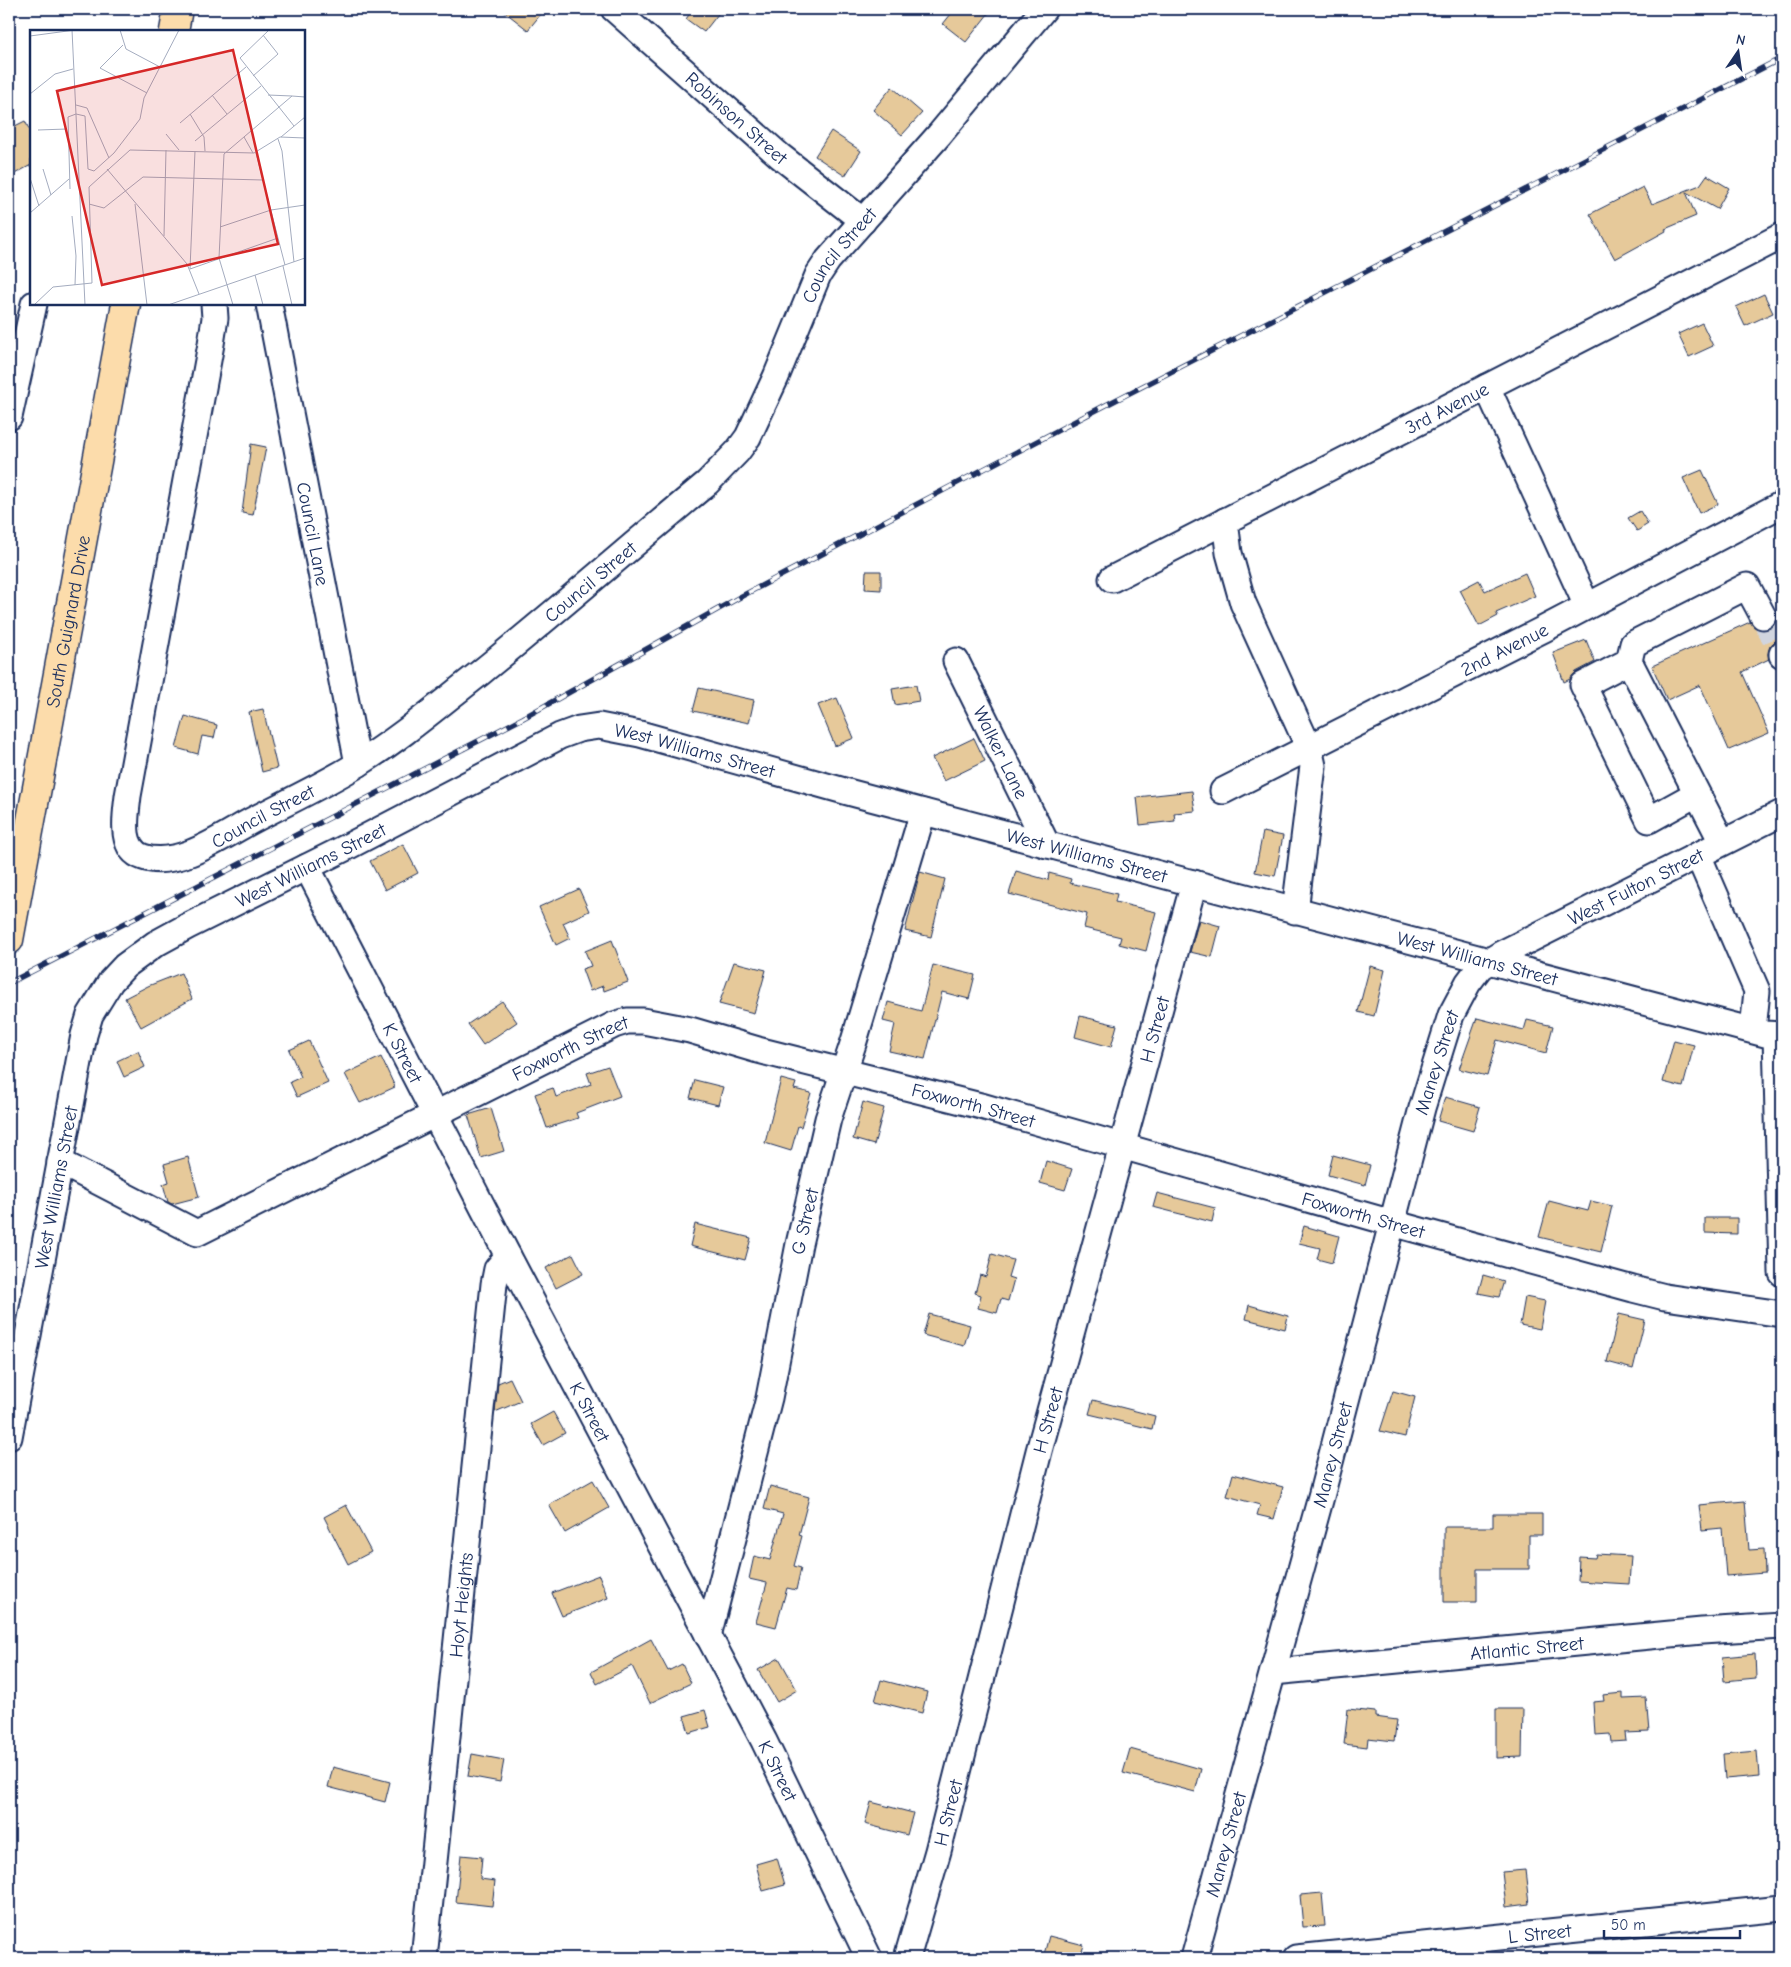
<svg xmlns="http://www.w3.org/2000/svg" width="1791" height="1967" font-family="'Comic Neue',sans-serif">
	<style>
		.building { fill: #e6c99a; stroke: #1b2f5e }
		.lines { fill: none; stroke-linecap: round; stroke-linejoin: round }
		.minor-tunnel { stroke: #d1d5df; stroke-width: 25; stroke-dasharray: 25 12; stroke-linecap: butt }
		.minor-casing { stroke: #1b2f5e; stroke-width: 29 }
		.highway-casing { stroke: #1b2f5e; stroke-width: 31 }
		.minor { stroke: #fff; stroke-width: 25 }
		.highway { stroke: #fcdcab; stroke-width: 28 }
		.rail-casing { stroke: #1b2f5e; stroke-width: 5.5 }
		.rail { stroke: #fff; stroke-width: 4; stroke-dasharray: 11; stroke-linecap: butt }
		.labels { text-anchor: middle; stroke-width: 4; stroke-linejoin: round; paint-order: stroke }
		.street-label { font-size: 19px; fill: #1b2f5e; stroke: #fff }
		.inset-road { fill: none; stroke: #a4acbf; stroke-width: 1 }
		.view { fill: #d62828; fill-opacity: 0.15; stroke: #d62828; stroke-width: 2.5 }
		.inset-edge { fill: none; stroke: #1b2f5e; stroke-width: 2.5 }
	</style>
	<rect width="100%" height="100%" fill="#fff"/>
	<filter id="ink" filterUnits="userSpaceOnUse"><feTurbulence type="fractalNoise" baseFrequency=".02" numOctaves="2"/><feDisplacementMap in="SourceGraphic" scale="10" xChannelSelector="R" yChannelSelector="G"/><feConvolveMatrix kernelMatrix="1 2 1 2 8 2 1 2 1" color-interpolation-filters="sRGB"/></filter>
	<g filter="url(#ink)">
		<!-- building -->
		<path class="building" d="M501,9H545L528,30Z
			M693,9H722L704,32L686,19Z
			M955,9H992L966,42L943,24Z
			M892,87L922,113L902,135L873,110Z
			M25,121L31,133V165L9,177V129Z
			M831,131L861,151L845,176L815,156Z
			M1707,175L1729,188L1717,209L1686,192L1696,216L1665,229L1666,231L1615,259L1590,214L1643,187L1652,204L1700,185Z
			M1764,294L1773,313L1745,326L1736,307Z
			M1702,323L1713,346L1689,357L1678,334Z
			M251,444L266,447L253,515L242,513Z
			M1702,470L1718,504L1699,513L1683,478Z
			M1640,511L1648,524L1637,531L1628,518Z
			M866,571H881V590L865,589Z
			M1525,573L1535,596L1496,613L1498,616L1479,626L1460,590L1479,580L1485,591Z
			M1777,619L1782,631V640L1775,641L1770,646L1768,654L1769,659L1742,672L1769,733L1729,750L1700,685L1667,700L1652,666L1750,622L1756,628L1763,630L1769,629L1775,624Z
			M1586,640L1595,662L1576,672L1570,679L1564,682L1553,653Z
			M916,685L919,701L895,705L892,689Z
			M699,688L754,700L749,723L693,711Z
			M837,698L854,738L835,746L818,705Z
			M263,709L277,768L262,772L249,712Z
			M185,716L217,725L214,738L202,736L198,754L176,748Z
			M974,738L985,761L944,781L932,758Z
			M1192,791L1195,811L1174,813L1175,821L1140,825L1137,797Z
			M1263,832L1283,836L1275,876L1255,872Z
			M403,844L418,873L385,890L370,861Z
			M1016,871L1048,880L1049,873L1071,879L1070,883L1117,894L1115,902L1156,912L1146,951L1119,944L1121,937L1084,928L1087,914L1009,894Z
			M920,872L945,879L931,937L905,931Z
			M579,889L589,911L563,923L570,938L556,945L539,907Z
			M1199,920L1220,926L1212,957L1190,952Z
			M612,940L628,982L604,991L603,986L590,991L582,969L591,966L585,951Z
			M734,962L766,970L754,1013L719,1004Z
			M933,965L975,975L969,999L942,992L925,1059L889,1051L895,1024L883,1021L888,1002L921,1011Z
			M1370,966L1385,970L1374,1016L1358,1012Z
			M181,973L192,999L141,1027L125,998L148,986Z
			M502,1001L517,1022L483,1045L468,1024Z
			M1080,1016L1117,1025L1111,1047L1075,1037Z
			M1477,1018L1524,1030L1527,1020L1553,1026L1546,1053L1497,1040L1487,1076L1459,1069Z
			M1674,1040L1694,1045L1683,1087L1663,1082Z
			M309,1041L328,1083L297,1097L290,1082L301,1077L289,1050Z
			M138,1051L145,1067L124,1077L117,1061Z
			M381,1057L395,1087L360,1103L345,1074Z
			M608,1066L620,1096L576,1113L578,1118L547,1128L535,1094L553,1088L556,1097L591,1084L587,1073Z
			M781,1079L796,1083L794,1089L811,1093L801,1127L798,1126L791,1151L765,1143Z
			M695,1080L723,1087L718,1105L690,1098Z
			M1445,1097L1480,1107L1473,1131L1438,1121Z
			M863,1102L884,1108L874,1145L853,1139Z
			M491,1108L504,1151L481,1158L468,1115Z
			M1333,1155L1370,1165L1365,1185L1328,1175Z
			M188,1157L199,1197L172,1204L168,1202L163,1184L169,1182L164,1164Z
			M1046,1161L1072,1169L1065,1190L1040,1183Z
			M1157,1193L1215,1208L1212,1222L1153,1207Z
			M1549,1201L1588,1211L1591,1201L1612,1206L1601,1252L1539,1237Z
			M1705,1218H1737V1234L1705,1233Z
			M695,1224L751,1238L745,1260L690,1246Z
			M1304,1226L1339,1236L1332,1263L1317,1259L1320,1248L1299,1243Z
			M573,1254L583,1274L556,1288L546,1268Z
			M992,1254L1013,1260L1008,1277L1014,1279L1008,1301L1001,1299L997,1313L978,1308L981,1295L975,1293L980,1275L986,1277Z
			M1483,1275L1504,1281L1499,1297L1478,1293Z
			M1525,1297L1545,1301L1540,1329L1520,1325Z
			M1249,1305L1288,1316L1285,1329L1246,1319Z
			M929,1314L970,1325L964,1346L923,1335Z
			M1619,1314L1645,1320L1633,1369L1607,1362Z
			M510,1378L521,1401L495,1412L498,1383Z
			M1393,1391L1415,1397L1405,1437L1380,1431Z
			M1093,1400L1155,1416L1152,1429L1089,1414Z
			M553,1412L565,1433L543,1445L531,1424Z
			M1233,1474L1283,1487L1274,1519L1257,1515L1260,1505L1227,1496Z
			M593,1480L609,1508L565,1533L549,1505Z
			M770,1486L809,1497L799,1535L802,1536L794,1566L801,1568L796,1590L787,1588L776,1627L756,1622L767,1583L749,1579L754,1556L770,1560L783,1514L764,1509Z
			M1745,1501L1749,1550L1764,1549L1765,1573L1726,1576L1722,1528L1702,1530L1699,1505Z
			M346,1505L371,1552L348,1564L324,1517Z
			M1493,1514H1542V1535H1529V1569H1477V1602H1444V1527H1493Z
			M1596,1554L1631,1556L1629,1584L1578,1581L1579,1557L1595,1558Z
			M599,1575L608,1598L562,1616L552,1593Z
			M651,1639L668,1671L682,1664L691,1683L650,1703L632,1666L597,1684L591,1672Z
			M1755,1654L1756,1678L1724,1681L1722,1657Z
			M779,1658L797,1690L777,1702L758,1670Z
			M881,1680L927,1692L922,1713L875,1701Z
			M1623,1693V1699L1646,1698L1649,1732L1625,1733L1626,1741L1611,1742L1610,1734L1595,1735L1593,1702L1604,1701L1603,1695Z
			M1348,1709L1375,1712V1717L1397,1720L1394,1741L1368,1738L1367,1747L1344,1744Z
			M1496,1709H1523L1522,1757L1496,1758Z
			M705,1710L710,1727L689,1733L684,1716Z
			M1130,1749L1201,1769L1195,1792L1123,1773Z
			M1757,1751L1759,1776L1725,1779L1723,1754Z
			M472,1754L504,1760L500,1782L468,1776Z
			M333,1767L390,1782L385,1802L328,1787Z
			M871,1802L913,1813L907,1835L865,1824Z
			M461,1855L482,1857L480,1879L495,1881L492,1906L456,1902Z
			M777,1858L785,1885L763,1891L756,1864Z
			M1525,1870L1529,1904L1506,1907L1502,1872Z
			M1322,1893L1325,1926L1303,1927L1300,1895Z
			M1049,1936L1084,1945L1080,1958H1043Z"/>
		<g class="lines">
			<!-- minor-tunnel -->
			<path class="minor-tunnel" d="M1763,616L1782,654"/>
			<!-- minor casing -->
			<g class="minor-casing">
				<g id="minor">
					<path id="s1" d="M614,9L780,156L863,221"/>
					<path id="s2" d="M214,304L215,318L211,344L128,796C126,815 119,849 143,857C177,869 222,837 251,821C287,802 324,785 358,764C402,737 440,704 480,673C557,611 631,546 707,483L737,452L748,437L776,377L818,275L828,260L939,135L1044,9"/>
					<path id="s3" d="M269,304L358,764"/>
					<path d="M1487,387L1587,606"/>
					<path d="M9,417L34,304"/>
					<path d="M1225,521L1229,553L1243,603L1309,748L1313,766L1295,911"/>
					<path id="s4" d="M1112,579L1782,236"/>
					<path d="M1782,654V655"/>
					<path id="s5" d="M956,661L1047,845"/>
					<path d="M1629,661L1583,685L1649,820L1696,794"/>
					<path id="s6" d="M1223,791L1544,629L1782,504"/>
					<path d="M1722,842L1629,661L1633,644L1747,586L1763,616"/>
					<path d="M1698,855L1757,991L1753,1030"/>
					<path id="s7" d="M307,867L508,1256L764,1741L869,1958"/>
					<path d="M1776,1035L1782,1273"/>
					<path id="s8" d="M60,1162L197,1233L614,1025L627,1021H643L690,1030L758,1050L981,1106L1392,1223L1633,1289L1665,1297L1782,1314"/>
					<path id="s9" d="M9,1437L84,1035L90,1015L111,981L125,966L155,944L188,926L347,847L560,736L579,729L599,726L640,734L848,792L1765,1034L1782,1035"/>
					<path id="s10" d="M708,1636L769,1398L799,1244L828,1119L854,1041L923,812"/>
					<path id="s11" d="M1273,1672L1702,1631L1782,1626"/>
					<path id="s12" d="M424,1958L494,1284L497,1269L508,1256"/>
					<path id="s13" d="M907,1958L938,1851L1039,1451L1194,883"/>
					<path id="s14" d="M1194,1958L1322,1493L1422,1108L1451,1015L1468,983L1480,967L1501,954L1782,813"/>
					<path id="s15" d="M1296,1958L1782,1908"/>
				</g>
			</g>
			<!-- highway casing -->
			<g class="highway-casing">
				<g id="highway">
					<path d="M174,31L178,9"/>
					<path id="s16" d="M9,940L126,304"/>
				</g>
			</g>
			<!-- minor -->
			<use href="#minor" class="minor"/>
			<!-- highway -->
			<use href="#highway" class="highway"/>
			<!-- rail casing -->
			<g class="rail-casing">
				<path id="rail" d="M9,983L523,718L740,597L1106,405L1782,58"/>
			</g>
			<!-- rail -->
			<use href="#rail" class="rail"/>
		</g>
	</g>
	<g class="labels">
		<!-- street labels -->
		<g class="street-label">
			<text dy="7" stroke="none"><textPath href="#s1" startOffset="164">Robinson Street</textPath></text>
			<text dy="7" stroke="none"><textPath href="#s2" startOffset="1521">Council Street</textPath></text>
			<text dy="7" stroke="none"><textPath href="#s4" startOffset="376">3rd Avenue</textPath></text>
			<text dy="7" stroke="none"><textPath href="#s3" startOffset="234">Council Lane</textPath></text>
			<text dy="7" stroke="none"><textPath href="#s2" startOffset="1102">Council Street</textPath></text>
			<text dy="7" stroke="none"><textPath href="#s16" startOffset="324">South Guignard Drive</textPath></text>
			<text dy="7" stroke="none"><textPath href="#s6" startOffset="315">2nd Avenue</textPath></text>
			<text dy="7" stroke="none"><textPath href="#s9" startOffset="1122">West Williams Street</textPath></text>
			<text dy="7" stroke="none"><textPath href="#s5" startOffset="102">Walker Lane</textPath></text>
			<text dy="7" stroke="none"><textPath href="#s2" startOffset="698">Council Street</textPath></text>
			<text dy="7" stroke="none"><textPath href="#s9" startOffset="1528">West Williams Street</textPath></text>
			<text dy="7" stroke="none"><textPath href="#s9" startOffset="702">West Williams Street</textPath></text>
			<text dy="7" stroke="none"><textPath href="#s14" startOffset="1209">West Fulton Street</textPath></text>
			<text dy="7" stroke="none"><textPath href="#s9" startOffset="1932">West Williams Street</textPath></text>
			<text dy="7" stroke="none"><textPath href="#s13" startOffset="961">H Street</textPath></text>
			<text dy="7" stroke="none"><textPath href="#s8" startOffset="571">Foxworth Street</textPath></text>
			<text dy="7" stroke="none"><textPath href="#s7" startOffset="209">K Street</textPath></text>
			<text dy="7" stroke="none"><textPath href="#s14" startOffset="928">Maney Street</textPath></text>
			<text dy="7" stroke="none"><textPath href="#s8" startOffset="991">Foxworth Street</textPath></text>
			<text dy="7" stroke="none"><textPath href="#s9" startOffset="254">West Williams Street</textPath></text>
			<text dy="7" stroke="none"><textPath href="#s8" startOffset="1396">Foxworth Street</textPath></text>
			<text dy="7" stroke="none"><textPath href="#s10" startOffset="426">G Street</textPath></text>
			<text dy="7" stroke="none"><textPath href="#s7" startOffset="614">K Street</textPath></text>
			<text dy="7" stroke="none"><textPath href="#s13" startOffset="556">H Street</textPath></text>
			<text dy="7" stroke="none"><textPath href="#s14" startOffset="522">Maney Street</textPath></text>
			<text dy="7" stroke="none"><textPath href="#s12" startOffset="355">Hoyt Heights</textPath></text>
			<text dy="7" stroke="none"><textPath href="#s11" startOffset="255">Atlantic Street</textPath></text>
			<text dy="7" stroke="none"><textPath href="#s7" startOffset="1019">K Street</textPath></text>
			<text dy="7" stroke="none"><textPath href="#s13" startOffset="151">H Street</textPath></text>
			<text dy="7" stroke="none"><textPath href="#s14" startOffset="118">Maney Street</textPath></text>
			<text dy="7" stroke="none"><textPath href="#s15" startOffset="245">L Street</textPath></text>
		</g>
	</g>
	<!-- overview -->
	<g transform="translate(30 30)">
		<rect width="275" height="275" fill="#fff"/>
		<path class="inset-road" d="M42,0L55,275M90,0L96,19L130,37M239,0L210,28L264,96M0,6L45,0M93,15L70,38L117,63M223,46L248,24L233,5M0,64L25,44L43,39M182,65L197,84M238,65L262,66M46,75L57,78L79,128M160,84L174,107L175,121M150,93L216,37M8,100L37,99M136,104L149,120M214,107L223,123M251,107L275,87M248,109L252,121L264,232M165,111L231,56M165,121L160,239L248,208M226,123L255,235M13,139L21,165M77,139L157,234L169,264M0,148L9,176M40,159L38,87L46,84L55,86L58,139L64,141L84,123L110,89L114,68L149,0M59,174L74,178L113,147L233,150M105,174L117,275M0,183L39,149M42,186L46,226L45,255M190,197L241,180L275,175M134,206L136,120M253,236L262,275M225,245L233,275M4,275L23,257L62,253L59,157L100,120L224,123L250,107L275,108M138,275L275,228M203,275L189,228L194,124L262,66L275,67"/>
		<path class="view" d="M203,20L248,214L72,255L27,61Z"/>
		<rect width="275" height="275" class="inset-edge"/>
	</g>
	<!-- margin -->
	<rect width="1791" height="1967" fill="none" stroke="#fff" stroke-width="30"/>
	<rect x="15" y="15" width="1761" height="1937" fill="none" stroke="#1b2f5e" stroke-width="2" filter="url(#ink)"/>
	<!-- north arrow -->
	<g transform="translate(1738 52) rotate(13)" stroke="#ffffff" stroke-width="4" paint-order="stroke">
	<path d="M0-4L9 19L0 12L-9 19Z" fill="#1b2f5e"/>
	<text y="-8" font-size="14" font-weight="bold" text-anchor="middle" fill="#1b2f5e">N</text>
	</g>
	<!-- scale -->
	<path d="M1604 1930v8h136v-8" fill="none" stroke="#1b2f5e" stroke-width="2.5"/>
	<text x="1611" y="1930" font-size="15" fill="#1b2f5e" stroke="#ffffff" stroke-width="4" paint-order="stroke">50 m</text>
</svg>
